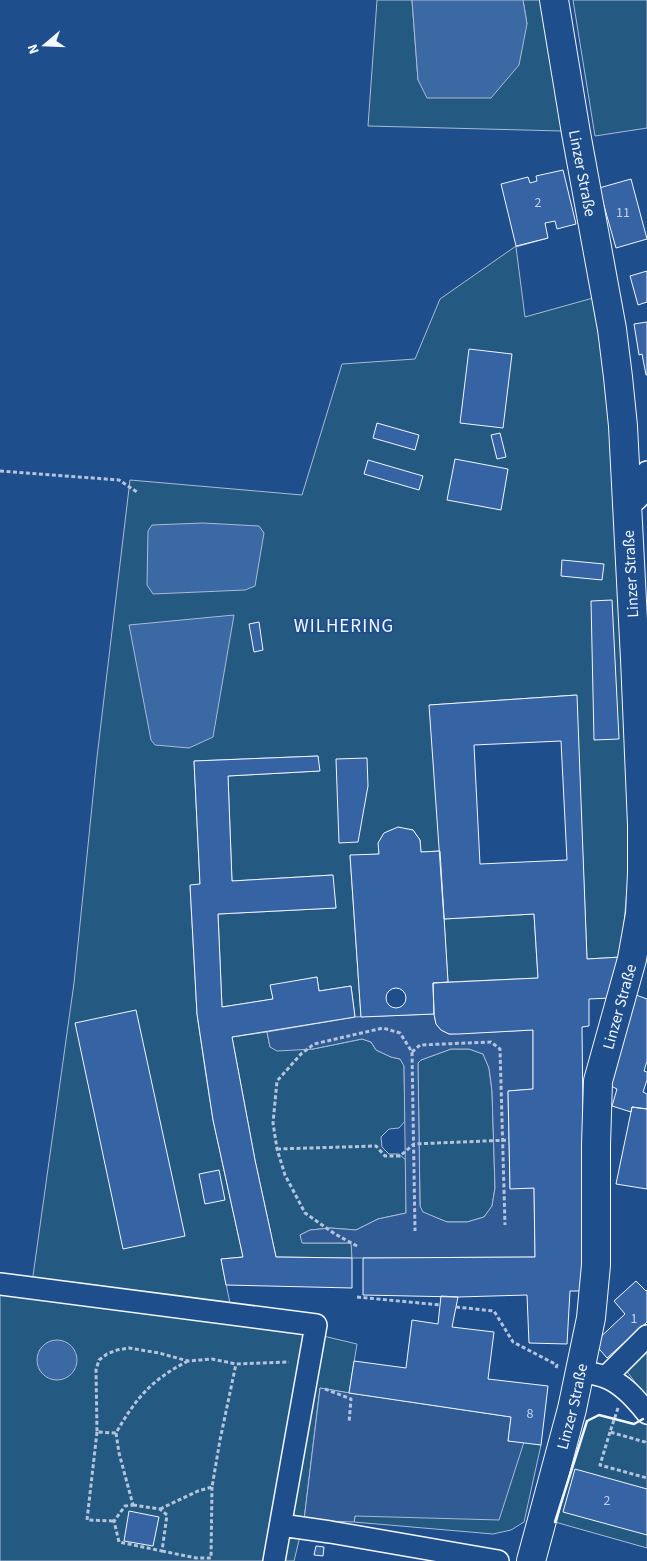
<svg xmlns="http://www.w3.org/2000/svg" width="647" height="1561" font-family="'Source Sans 3',sans-serif">
	<style>
		.green { fill: #245a82; stroke: #a8bbd7 }
		.parking { fill: #305b95; stroke: #a8bbd7; fill-rule: evenodd }
		.water { fill: #3b69a3; stroke: #a8bbd7 }
		.building { fill: #3563a3; stroke: #f2f6ff; fill-rule: evenodd }
		.lines { fill: none; stroke-linecap: round; stroke-linejoin: round }
		.minor-casing { stroke: #f2f6ff; stroke-width: 24 }
		.major-casing { stroke: #f2f6ff; stroke-width: 30 }
		.path { stroke: #b3c4dc; stroke-width: 3; stroke-dasharray: 4 2.5; stroke-linecap: butt }
		.minor { stroke: #1f4e8c; stroke-width: 21 }
		.major { stroke: #1f4e8c; stroke-width: 28 }
		.wall { stroke: #f2f6ff; stroke-width: 2.5 }
		.labels { text-anchor: middle; stroke-width: 4; stroke-linejoin: round; paint-order: stroke }
		.number-label { font-size: 14px; fill: #c3d1e8 }
		.street-label { font-size: 16px; fill: #f2f6ff; stroke: #1f4e8c }
		.quarter-label { font-size: 19px; letter-spacing: 1px; fill: #f2f6ff; stroke: #1f4e8c }
	</style>
	<rect width="100%" height="100%" fill="#1f4e8c"/>
	<!-- green -->
	<path class="green" d="M377,0H412L418,80L527,24L523,0H542L562,131L368,126Z
		M573,0H647V128L595,136Z
		M548,238L516,247L525,317L593,298L607,374L627,746L630,855L621,957L587,959L576,695L430,705L440,851L421,852L420,840L413,830C393,826 377,830 379,854L350,856L361,1017H355L351,986L319,991L317,977L271,986L273,999L222,1007L218,914L336,908L332,875L232,881L228,776L319,771L318,756L194,761L200,884L190,886L197,1014L205,1069L213,1120L243,1257L221,1259L233,1318L32,1283L74,983L97,757L130,480L302,495L342,364L415,359L440,299L516,246Z
		M534,914L538,978L448,982L444,919Z
		M267,1032L270,1047L313,1049L362,1039L371,1042L376,1050L391,1057L400,1059L404,1065L405,1121L399,1128L389,1129L381,1137L382,1147L389,1154H399L406,1160V1213L378,1219L356,1230L331,1228L310,1230L300,1235L303,1243H352V1258L276,1257L255,1160L232,1037Z
		M451,1049H469L483,1054L489,1068L492,1091L495,1188L492,1206L484,1217L467,1222H447L422,1212L420,1206L418,1063L421,1060Z
		M0,1289L281,1326L357,1344L349,1393L320,1388L304,1520L294,1561H0Z
		M647,1352V1398L625,1369Z
		M599,1415L634,1424L643,1418L647,1423V1548L555,1522L587,1421Z
		M524,1442L541,1445L524,1522L511,1530L493,1534L354,1522L355,1516Z"/>
	<!-- parking -->
	<path class="parking" d="M434,1014L436,1024L441,1030L449,1034L533,1030V1089L508,1091L510,1188H534L535,1257L352,1258L351,1243H302L300,1235L310,1230L331,1228L356,1230L378,1219L406,1213L404,1066L400,1059L391,1057L376,1050L371,1042L362,1039L313,1049L277,1051L270,1047L267,1032L355,1017ZM451,1049H469L483,1054L489,1068L492,1091L495,1188L492,1206L484,1217L467,1222H447L423,1212L420,1206L418,1063L421,1060Z
		M320,1388L350,1393L511,1417L508,1441L524,1442L499,1520L355,1516L354,1522L304,1520Z"/>
	<!-- water -->
	<path class="water" d="M412,0H523L527,24L519,65L491,98H427L418,80Z
		M203,523L259,526L264,533L255,586L245,590L153,594L147,585L148,531L152,525Z
		M234,615L213,737L189,748L155,745L151,740L129,625Z
		M37 1360a20 20 0 1 1 40 0a20 20 0 1 1-40 0Z"/>
	<!-- building -->
	<path class="building" d="M563,170L576,224L557,229L555,221L545,223L548,238L516,246L501,184L528,177L530,183L537,181L536,176Z
		M631,179L647,239L616,248L599,188Z
		M647,271V302L638,305L630,276Z
		M647,322V375H646L642,354L639,355L634,324Z
		M469,349L512,354L503,428L460,423Z
		M377,423L419,435L415,450L373,438Z
		M500,433L506,457L497,459L491,435Z
		M455,459L508,469L501,510L447,500Z
		M368,460L423,476L419,490L364,474Z
		M562,560L604,564L602,580L561,576Z
		M612,600L619,739L594,740L591,601Z
		M259,622L263,650L254,652L249,624Z
		M577,695L587,959L621,957L610,998L589,999V1026L582,1027L585,1291H570L567,1344L529,1343L527,1295L458,1297L363,1295V1258L535,1257L534,1188L510,1189L508,1091L533,1089V1030L459,1034H449L441,1030L436,1024L434,1014L433,983L538,978L534,914L444,919L429,705ZM561,741L567,860L480,864L474,745Z
		M318,756L320,771L228,776L232,881L333,875L336,908L218,914L222,1007L273,999L270,985L317,977L319,991L351,986L355,1017L232,1037L255,1160L276,1257L352,1258V1288L226,1285L221,1259L243,1257L213,1120L197,1014L190,885L200,884L194,761Z
		M367,758L368,786L358,842L339,843L336,759Z
		M398,827L413,830L420,840L421,852L440,851L448,982L433,983L434,1014L361,1017L350,855L379,854L378,843L384,833Z
		M386 998a10 10 0 1 1 20 0a10 10 0 1 1-20 0Z
		M636,995L647,999V1061L644,1071L647,1072V1080L643,1092L647,1094V1109L632,1107L631,1112L612,1106L617,1089L609,1085Z
		M136,1010L185,1236L123,1249L75,1023Z
		M632,1107L647,1109V1189L616,1184Z
		M219,1170L225,1200L205,1204L199,1174Z
		M636,1281L646,1291L647,1290V1322L607,1358L594,1343L625,1314L614,1301Z
		M441,1296L458,1297L452,1327L494,1332L488,1379L548,1386L541,1445L508,1441L511,1417L349,1393L354,1361L406,1368L412,1320L438,1324Z
		M575,1469L647,1489V1535L563,1512Z
		M129,1511L159,1517L153,1546L124,1541Z
		M316,1546L324,1547L323,1556L314,1555Z"/>
	<g class="lines">
		<!-- minor casing -->
		<g class="minor-casing">
			<path id="minor" d="M627,505C644,498 643,488 647,472
				M0,1284L316,1325L274,1561
				M581,1371C589,1373 597,1374 605,1377C622,1383 636,1399 647,1413
				M606,1377L647,1336
				M281,1525L330,1532L498,1561"/>
		</g>
		<!-- major casing -->
		<g class="major-casing">
			<g id="major">
				<path id="s1" d="M531,1561L572,1409L591,1318L596,1265V1145L598,1081L632,959L640,914L642,873V825L635,659L623,426L618,377L612,329L576,133L554,0"/>
			</g>
		</g>
		<!-- path -->
		<path class="path" d="M0,471L119,480L137,492
			M412,1052L420,1045L491,1042L500,1049L505,1225
			M277,1149L376,1146L385,1156H400L414,1144L509,1140
			M357,1246L335,1234L305,1213L285,1175L277,1149L273,1123L277,1081L301,1054L314,1044L383,1028L400,1033L412,1052L415,1231
			M357,1297L440,1305
			M456,1307L494,1311L513,1342L557,1365L556,1368
			M188,1361C151,1380 136,1398 116,1433L97,1432L96,1370L99,1360L107,1354L117,1350L129,1348L159,1353L188,1361L212,1359L236,1364L289,1362
			M325,1389L351,1399L349,1423
			M618,1408L610,1432L645,1442L647,1444
			M97,1432L87,1520L114,1521
			M610,1432L600,1465L647,1478
			M116,1433L119,1453L133,1505
			M133,1505L160,1509L167,1515L162,1551L119,1542L114,1521L125,1506Z
			M160,1509L198,1491L212,1487L220,1440L236,1364
			M162,1551L196,1558H211L212,1487"/>
		<!-- minor -->
		<use href="#minor" class="minor"/>
		<!-- major -->
		<use href="#major" class="major"/>
		<!-- wall -->
		<path class="wall" d="M555,1522L587,1421L599,1415L634,1424L643,1419"/>
	</g>
	<g class="labels">
		<!-- number labels -->
		<g class="number-label">
			<text x="538" y="207">2</text>
			<text x="623" y="217">11</text>
			<text x="634" y="1323">1</text>
			<text x="530" y="1418">8</text>
			<text x="607" y="1505">2</text>
		</g>
		<!-- street labels -->
		<g class="street-label">
			<text transform="translate(583 173) rotate(79)" y="6">Linzer Straße</text>
			<text transform="translate(630 574) rotate(-93)" y="6">Linzer Straße</text>
			<text dy="6" stroke="none"><textPath href="#s1" startOffset="565">Linzer Straße</textPath></text>
			<text dy="6" stroke="none"><textPath href="#s1" startOffset="160">Linzer Straße</textPath></text>
		</g>
		<!-- quarter labels -->
		<g class="quarter-label">
			<text x="344" y="632">WILHERING</text>
		</g>
	</g>
	<!-- north arrow -->
	<g transform="translate(45 45) rotate(251)" stroke="#1f4e8c" stroke-width="4" paint-order="stroke">
	<path d="M0-4L9 19L0 12L-9 19Z" fill="#f2f6ff"/>
	<text y="-8" font-size="14" font-weight="bold" text-anchor="middle" fill="#f2f6ff">N</text>
	</g>
</svg>
